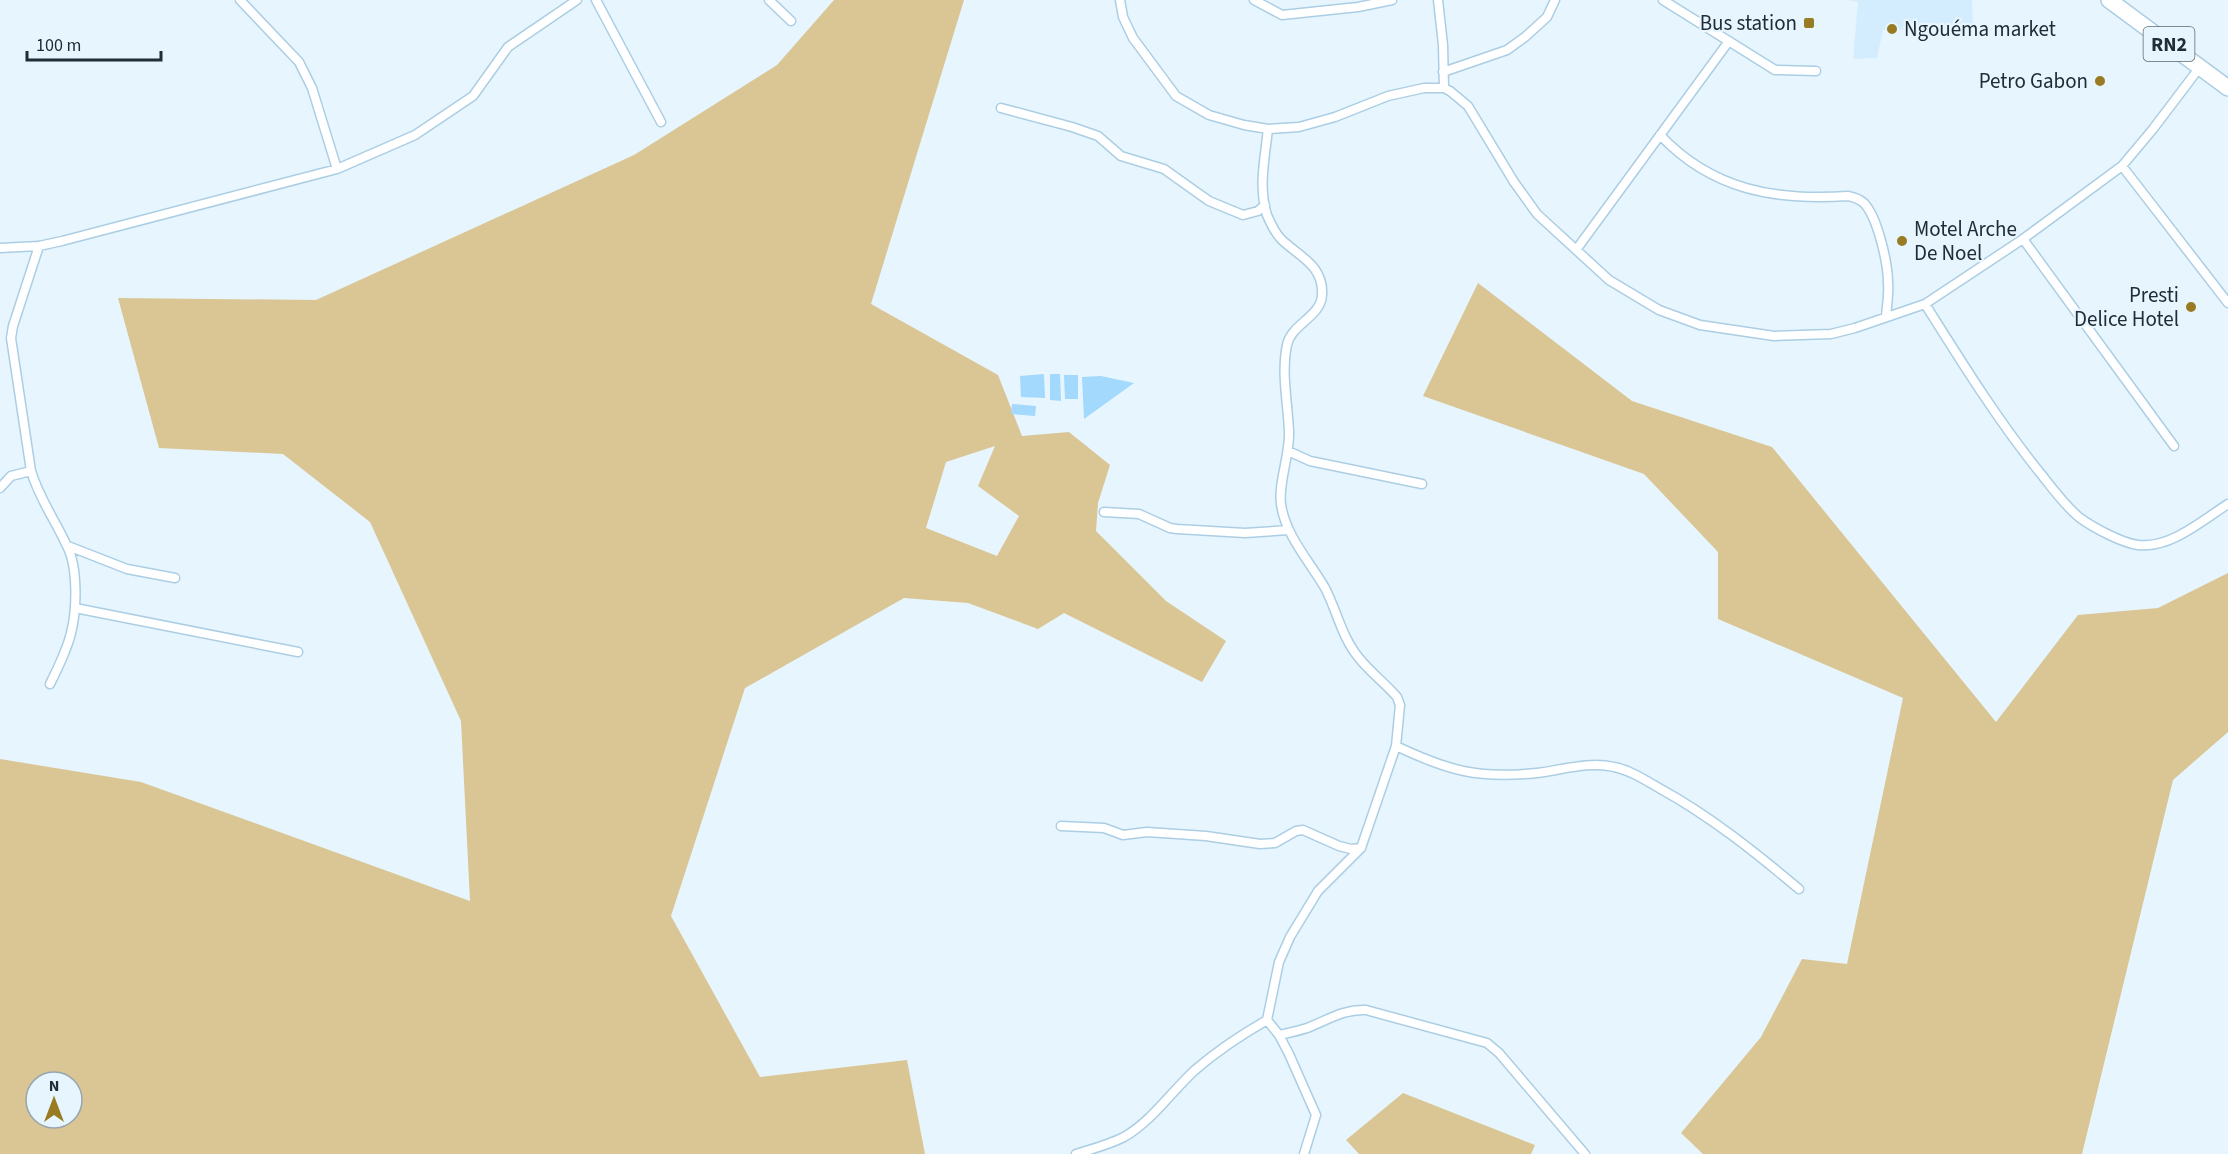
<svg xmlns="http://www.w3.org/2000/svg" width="2228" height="1154" font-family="'Source Sans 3',sans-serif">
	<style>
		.built { fill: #d4edfe }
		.green { fill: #d9c694; fill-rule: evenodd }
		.water { fill: #a2d9fc }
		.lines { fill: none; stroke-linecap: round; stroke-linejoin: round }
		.street-casing { stroke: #abcee4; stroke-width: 11 }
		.highway-casing { stroke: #abcee4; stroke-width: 18 }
		.street { stroke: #fff; stroke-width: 8 }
		.highway { stroke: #fff; stroke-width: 15 }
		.poi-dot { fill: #987b23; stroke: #e7f5fe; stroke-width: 2 }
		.labels { text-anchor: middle; stroke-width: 4.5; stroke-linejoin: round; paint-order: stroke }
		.shield { fill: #e7f5fe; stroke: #5c6972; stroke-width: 1.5 }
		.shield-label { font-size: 20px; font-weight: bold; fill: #202d36 }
		.poi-label { font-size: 21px; fill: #202d36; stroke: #e7f5fe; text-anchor: end }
	</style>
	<rect width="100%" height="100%" fill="#e7f5fe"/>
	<!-- built -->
	<path class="built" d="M1846,0H1972L1973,28L1883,30L1877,58L1853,59L1858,2Z"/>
	<!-- green -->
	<path class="green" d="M834,0H964L871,304L998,375L1022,436L1069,432L1110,465L1098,503L1096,531L1166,601L1226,641L1202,682L1064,613L1038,629L968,603L904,598L745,688L671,916L760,1077L907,1060L925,1154H0V759L141,782L470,901L461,721L370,522L283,454L159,448L118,298L316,300L634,155L777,65ZM995,446L978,486L1019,516L997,556L926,528L946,462ZM36,1082H72V1118H36Z
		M1478,283L1632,401L1772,447L1996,722L2078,615L2158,608L2228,573V732L2173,780L2082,1154H1703L1681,1133L1761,1037L1802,959L1847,964L1903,698L1718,619V552L1644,474L1423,396Z
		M1403,1093L1535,1145L1531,1154H1359L1346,1140Z"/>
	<!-- water -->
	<path class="water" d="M1044,374L1045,398L1021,397L1020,376Z
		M1050,374H1060L1061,401L1050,400Z
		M1064,375H1078V399H1065Z
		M1101,376L1134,383L1084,419L1082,377Z
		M1012,404L1036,406L1035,416L1011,414Z"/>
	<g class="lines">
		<!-- street casing -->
		<g class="street-casing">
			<path id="street" d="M240,0L299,62L312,88L337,169
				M596,0L661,122
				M769,0L791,21
				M1120,0L1123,17L1133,38L1176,96L1209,115L1244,125L1268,129L1299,127L1335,117L1388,96L1424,88H1444L1450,91L1468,106L1514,182L1537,214L1609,280L1659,310L1700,325L1774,336L1831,334L1855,328L1925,304L2023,239L2122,166L2153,129L2200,67
				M1254,0L1282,15L1358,7L1392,0
				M1438,0L1443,45L1444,88
				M1663,0L1775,70L1816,71
				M1443,72L1507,50L1525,37L1547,17L1555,0
				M1001,108L1072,127L1098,136L1121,156L1164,169L1209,201L1243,215L1258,211L1265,205
				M1268,129C1265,157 1258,188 1267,215C1270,222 1275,233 1281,239C1298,256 1324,265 1322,295C1321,317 1291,324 1287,345C1281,373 1288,404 1289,432C1290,455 1278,483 1281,504C1285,535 1310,562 1325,588C1337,611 1342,638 1359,658C1370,672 1385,683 1397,697L1400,705L1396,746L1361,848L1318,891L1290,937L1279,962L1267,1020L1279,1035L1289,1054L1316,1115L1304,1154
				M1660,135C1712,190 1775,201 1848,196C1854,197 1859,199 1864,203C1878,218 1888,264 1888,283C1889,294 1887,305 1886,316
				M2122,166L2228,303
				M2023,239L2174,446
				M39,246L13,326L11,338L31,471C39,498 55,520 67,546C78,567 77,610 71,633C67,650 58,668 50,684
				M0,248L39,246L62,241L337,169L415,135L473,96L508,47L577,0
				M1576,250L1729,41
				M1925,304C1961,361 1998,421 2041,474C2053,489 2065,506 2080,518C2094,528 2122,543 2138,545C2170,549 2203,520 2228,504
				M1288,451L1310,461L1422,484
				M0,488L11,476L31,471
				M1104,512L1139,514L1170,528L1177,529L1245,533L1289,530
				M68,546L127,569L175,578
				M75,608L298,652
				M1396,746C1449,771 1478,779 1537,773C1562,770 1589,761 1614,767C1630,770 1645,780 1659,788C1710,816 1755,852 1799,889
				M1061,826L1104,828L1123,835L1147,832L1206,836L1260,844L1275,843L1296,831L1303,830L1339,846L1351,849L1361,848
				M1279,1035C1288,1033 1298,1031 1307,1028C1328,1020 1343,1009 1366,1010L1487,1043L1499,1053L1585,1154
				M1076,1154C1092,1149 1108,1145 1124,1137C1152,1121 1171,1092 1195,1070C1217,1051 1241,1035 1267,1020"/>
		</g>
		<!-- highway casing -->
		<g class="highway-casing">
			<path id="highway" d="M2109,0L2228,88"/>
		</g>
		<!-- street -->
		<use href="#street" class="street"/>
		<!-- highway -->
		<use href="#highway" class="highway"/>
	</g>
	<!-- markers -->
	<g class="poi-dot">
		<rect x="1803" y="17" width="12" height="12" rx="3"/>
		<circle cx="1892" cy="29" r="6"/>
		<circle cx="2100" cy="81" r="6"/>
		<circle cx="1902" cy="241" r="6"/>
		<circle cx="2191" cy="307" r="6"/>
	</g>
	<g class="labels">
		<!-- shield labels -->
		<rect class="shield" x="2143.5" y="27" width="51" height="34" rx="4.5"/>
		<g class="shield-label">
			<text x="2169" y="51">RN2</text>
		</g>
		<!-- poi labels -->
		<g class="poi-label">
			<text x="1797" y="30">Bus station</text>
			<text x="1904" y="36" text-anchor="start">Ngouéma market</text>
			<text x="2088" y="88">Petro Gabon</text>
			<text x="1914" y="236" text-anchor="start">Motel Arche<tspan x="1914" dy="24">De Noel</tspan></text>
			<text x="2179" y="302">Presti<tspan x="2179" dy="24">Delice Hotel</tspan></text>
		</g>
	</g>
	<!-- north arrow -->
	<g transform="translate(54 1100)"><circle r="28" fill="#e7f5fe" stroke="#97a5ae" stroke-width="1.5"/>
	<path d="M0-4.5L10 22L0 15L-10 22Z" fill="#987b23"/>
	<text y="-9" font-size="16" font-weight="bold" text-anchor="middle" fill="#202d36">N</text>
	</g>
	<!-- scale -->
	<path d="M27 51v9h134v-9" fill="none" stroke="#202d36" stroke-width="3"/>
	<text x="36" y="51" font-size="18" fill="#202d36" stroke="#e7f5fe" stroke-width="4.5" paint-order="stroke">100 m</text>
</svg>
